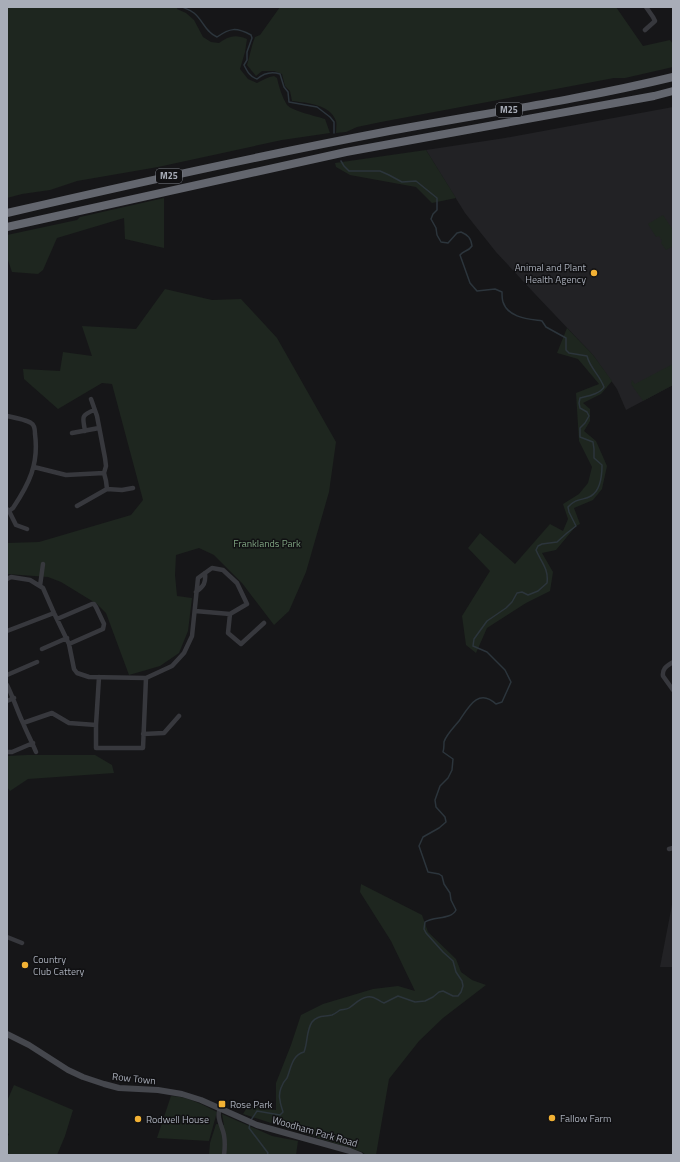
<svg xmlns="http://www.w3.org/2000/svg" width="680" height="1162" font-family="'Titillium Web',sans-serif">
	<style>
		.built { fill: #222225 }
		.green { fill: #1e261f }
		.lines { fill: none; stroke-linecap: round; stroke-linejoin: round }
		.stream { stroke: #2c353c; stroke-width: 1.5 }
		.street { stroke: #37383d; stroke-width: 4.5 }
		.secondary { stroke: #45474d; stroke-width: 6 }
		.highway { stroke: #63666e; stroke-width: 8 }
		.poi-dot { fill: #f2b134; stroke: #111113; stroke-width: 1.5 }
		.labels { text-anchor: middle; stroke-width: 3; stroke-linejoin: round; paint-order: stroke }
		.shield { fill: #111113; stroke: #7b7e86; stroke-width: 1 }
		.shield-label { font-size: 9px; font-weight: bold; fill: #a8adb8 }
		.poi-label { font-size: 10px; fill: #a8adb8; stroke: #111113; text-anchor: start }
		.park-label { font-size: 10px; fill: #7fa381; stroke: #111113 }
		.street-label { font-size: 10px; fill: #a8adb8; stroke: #111113 }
	</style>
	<rect width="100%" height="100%" fill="#161618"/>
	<!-- built -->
	<path class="built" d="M673,107V385L626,410L617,389L593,355L535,294L496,252L465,213L426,150L505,138Z
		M673,898V967H660L671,910Z"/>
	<!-- green -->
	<path class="green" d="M7,7H178L177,9L186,13L194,20L203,37L211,42L219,43C228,36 236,34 247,39L245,52L240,69L248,79L257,83C263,80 268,77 274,76L277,78C279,87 282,97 287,105C292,111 316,116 325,119L330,133L282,140L158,167L77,181L50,190L22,194L7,198Z
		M280,7H616L643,46L670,40L673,44V67L625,78H614L381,122L357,127L346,132L336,133C336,129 337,124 336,121C330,104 307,103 292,101L290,91L285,86L282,74L274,71H262L256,76L247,65C250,56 251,47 255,37L260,35Z
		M426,150L456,198L432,203L416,187L350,175L336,167L335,163Z
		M164,198V248L125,239L124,218L57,238L43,270L38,274L12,272L7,257V235L77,220L80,217Z
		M663,215L673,230V246L666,250L661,243L662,241L659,236L656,237L648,224Z
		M165,289L212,300L241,299L277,338L336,442L329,492L306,572L289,611L274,625L242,583L214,555L199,548L176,555L175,575L177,596L192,598L188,631L179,653L160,666L129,675L106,613L97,604L61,582L48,577L7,574V543L39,542L131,515L143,500L112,384L102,383L58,409L24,379L23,369L60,371L63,352L92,356L82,326L136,329Z
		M567,328L593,355L612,381L601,394L583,403L590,409V421L584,431L596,441L607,466L602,489L593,500L574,508L580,524L576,526L556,550L542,553L553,572L550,591L526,603L487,628L476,653L466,645L462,616L490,571L468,548L480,533L515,564L550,524L563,531L568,519L563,504L579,494L588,483L592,467L579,441L576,393L599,384L578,359L557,353Z
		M673,364V385L643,401L631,384L632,380L635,384Z
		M27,755H95L112,765L114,773L28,779L10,791L7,787V756Z
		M361,884L422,915L428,932L456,959L461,972L472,980L486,985L443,1018L419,1041L389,1079L376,1155H366L362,1152L243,1114L248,1106L276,1110V1083L291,1045L301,1015L323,1004L373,989L398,986L415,991L391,941L360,892Z
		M14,1085L73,1110L65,1136L57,1155H7V1138L9,1134L7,1133V1101Z
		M171,1096C187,1096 203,1105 217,1112L209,1141L157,1138Z
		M222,1114L272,1136L298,1141L296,1155H209L210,1143L216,1124L224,1125Z"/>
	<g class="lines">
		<!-- stream -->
		<path class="stream" d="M182,7C187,9 190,10 194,13C203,20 205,32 217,37C230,28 236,27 251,35L252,38L247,52V60L244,65C247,71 250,77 257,79C264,73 271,71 280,74L284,87L288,92L289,102L317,107L330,117L334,122V133
			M251,1120L257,1111L280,1115L283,1112C282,1108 280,1104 280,1100C278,1093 282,1083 287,1078C291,1068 292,1055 304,1052C308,1042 306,1031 312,1022C317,1015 325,1017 332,1015C335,1014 337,1012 340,1010C343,1009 346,1010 349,1008C355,1004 360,998 367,997C374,995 378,1001 384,1003L398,996L415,1002L425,1001L433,997L439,992L443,991L453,996H458L461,992L463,986L462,981L456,972L453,961L443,952L426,933L424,929L425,922C434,916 451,920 456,910L451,900L450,893L444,884L442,876L439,874L428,872L419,846L423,837L439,828L446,822L445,817L436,807L435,800L440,786L448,778L452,770L453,759L443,752C444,749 444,745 444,742C446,735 454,727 459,721C468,708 478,687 496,704L502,702L511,682L505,670L487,652L473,646L474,639L487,621L506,608L512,602L517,593L522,592L528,595L538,591L547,583C549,569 541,562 536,550L538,546L542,544L557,542L567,533L576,526L569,512L568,507C577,497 583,501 591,496C601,490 602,475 602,465L594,458V449L593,442L580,437V428L585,423L589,416L587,412L580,408L579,403L580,398C588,396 600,394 604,387C599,374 590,368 587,356L569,353L566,350V338L546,327L542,321C529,319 508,318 503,302C502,299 502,295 502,292L495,289L477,291L470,283L460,255C464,250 468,252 472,246C471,238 468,235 461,232L457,233L448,243L441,242L437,235L436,228L431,219L433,214L437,210V198L416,181L402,182L389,175L380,171H349L344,166L341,161
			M250,1124L249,1128L268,1153L267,1155"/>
		<!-- street -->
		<path class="street" d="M645,30L655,21L653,17L646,7
			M7,416C12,417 27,420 31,423C35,425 35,431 35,434C39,464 29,484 13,508L9,511
			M85,431C83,417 80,416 94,410
			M72,433L99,428
			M34,467L66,475L104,473
			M107,489L122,490L133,488
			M77,506L107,489L106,481L104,473L106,466L105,458L97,416L91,399
			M7,509L9,511L16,525L27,529
			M7,579L11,577L30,580L43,588L54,613L69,644L74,669L77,673L89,677L146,678L172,666L184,653L192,636L198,578L212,568L223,570L237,583L247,604L230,614L195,611
			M40,586L43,564
			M196,592C204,586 206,583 205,573
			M230,614L228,633L241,644L264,623
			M57,619L92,604H94L96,607L104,624L103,629L69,644
			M7,631L54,613
			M42,649L67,638
			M673,662C667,666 662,668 663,676L673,690
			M7,675L37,662
			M99,677L96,725V748H143L146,678
			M7,685C13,697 17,710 23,723C27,733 32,742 36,752
			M7,701L14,698
			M23,723L52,713L69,723L96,725
			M143,734L164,733L179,716
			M7,752H12L33,743
			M669,849L673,848
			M7,937L22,943
			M220,1108C216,1118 222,1125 224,1135C225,1141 225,1148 224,1155"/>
		<!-- secondary -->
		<path class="secondary" d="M7,1034L29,1045L68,1070L83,1077L104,1084L119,1088L158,1090L182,1094L201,1100L257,1125L350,1151L360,1155"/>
		<!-- highway -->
		<path class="highway" d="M7,213C132,184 258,156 384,132C481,114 578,100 673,77
			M7,227L346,152L654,96L673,91"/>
	</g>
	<!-- markers -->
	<g class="poi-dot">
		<circle cx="594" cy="273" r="4"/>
		<circle cx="25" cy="965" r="4"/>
		<rect x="218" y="1100" width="8" height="8" rx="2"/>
		<circle cx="552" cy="1118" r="4"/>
		<circle cx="138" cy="1119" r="4"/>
	</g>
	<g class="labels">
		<!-- shield labels -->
		<g class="shield">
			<rect x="496" y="103" width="26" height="14" rx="3"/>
			<rect x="156" y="169" width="26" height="14" rx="3"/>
		</g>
		<g class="shield-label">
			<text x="509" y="113">M25</text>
			<text x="169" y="179">M25</text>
		</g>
		<!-- poi labels -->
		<g class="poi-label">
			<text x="586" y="271" text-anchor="end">Animal and Plant<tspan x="586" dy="12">Health Agency</tspan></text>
			<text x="33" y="963">Country<tspan x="33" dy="12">Club Cattery</tspan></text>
			<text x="230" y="1108">Rose Park</text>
			<text x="560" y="1122">Fallow Farm</text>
			<text x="146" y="1123">Rodwell House</text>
		</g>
		<!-- park labels -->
		<g class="park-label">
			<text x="267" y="547">Franklands Park</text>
		</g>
		<!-- street labels -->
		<g class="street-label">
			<text transform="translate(134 1078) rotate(6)" y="4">Row Town</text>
			<text transform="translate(315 1131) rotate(16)" y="4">Woodham Park Road</text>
		</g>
	</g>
	<!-- border -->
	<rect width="680" height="1162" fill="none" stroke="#a8adb8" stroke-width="16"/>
</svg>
